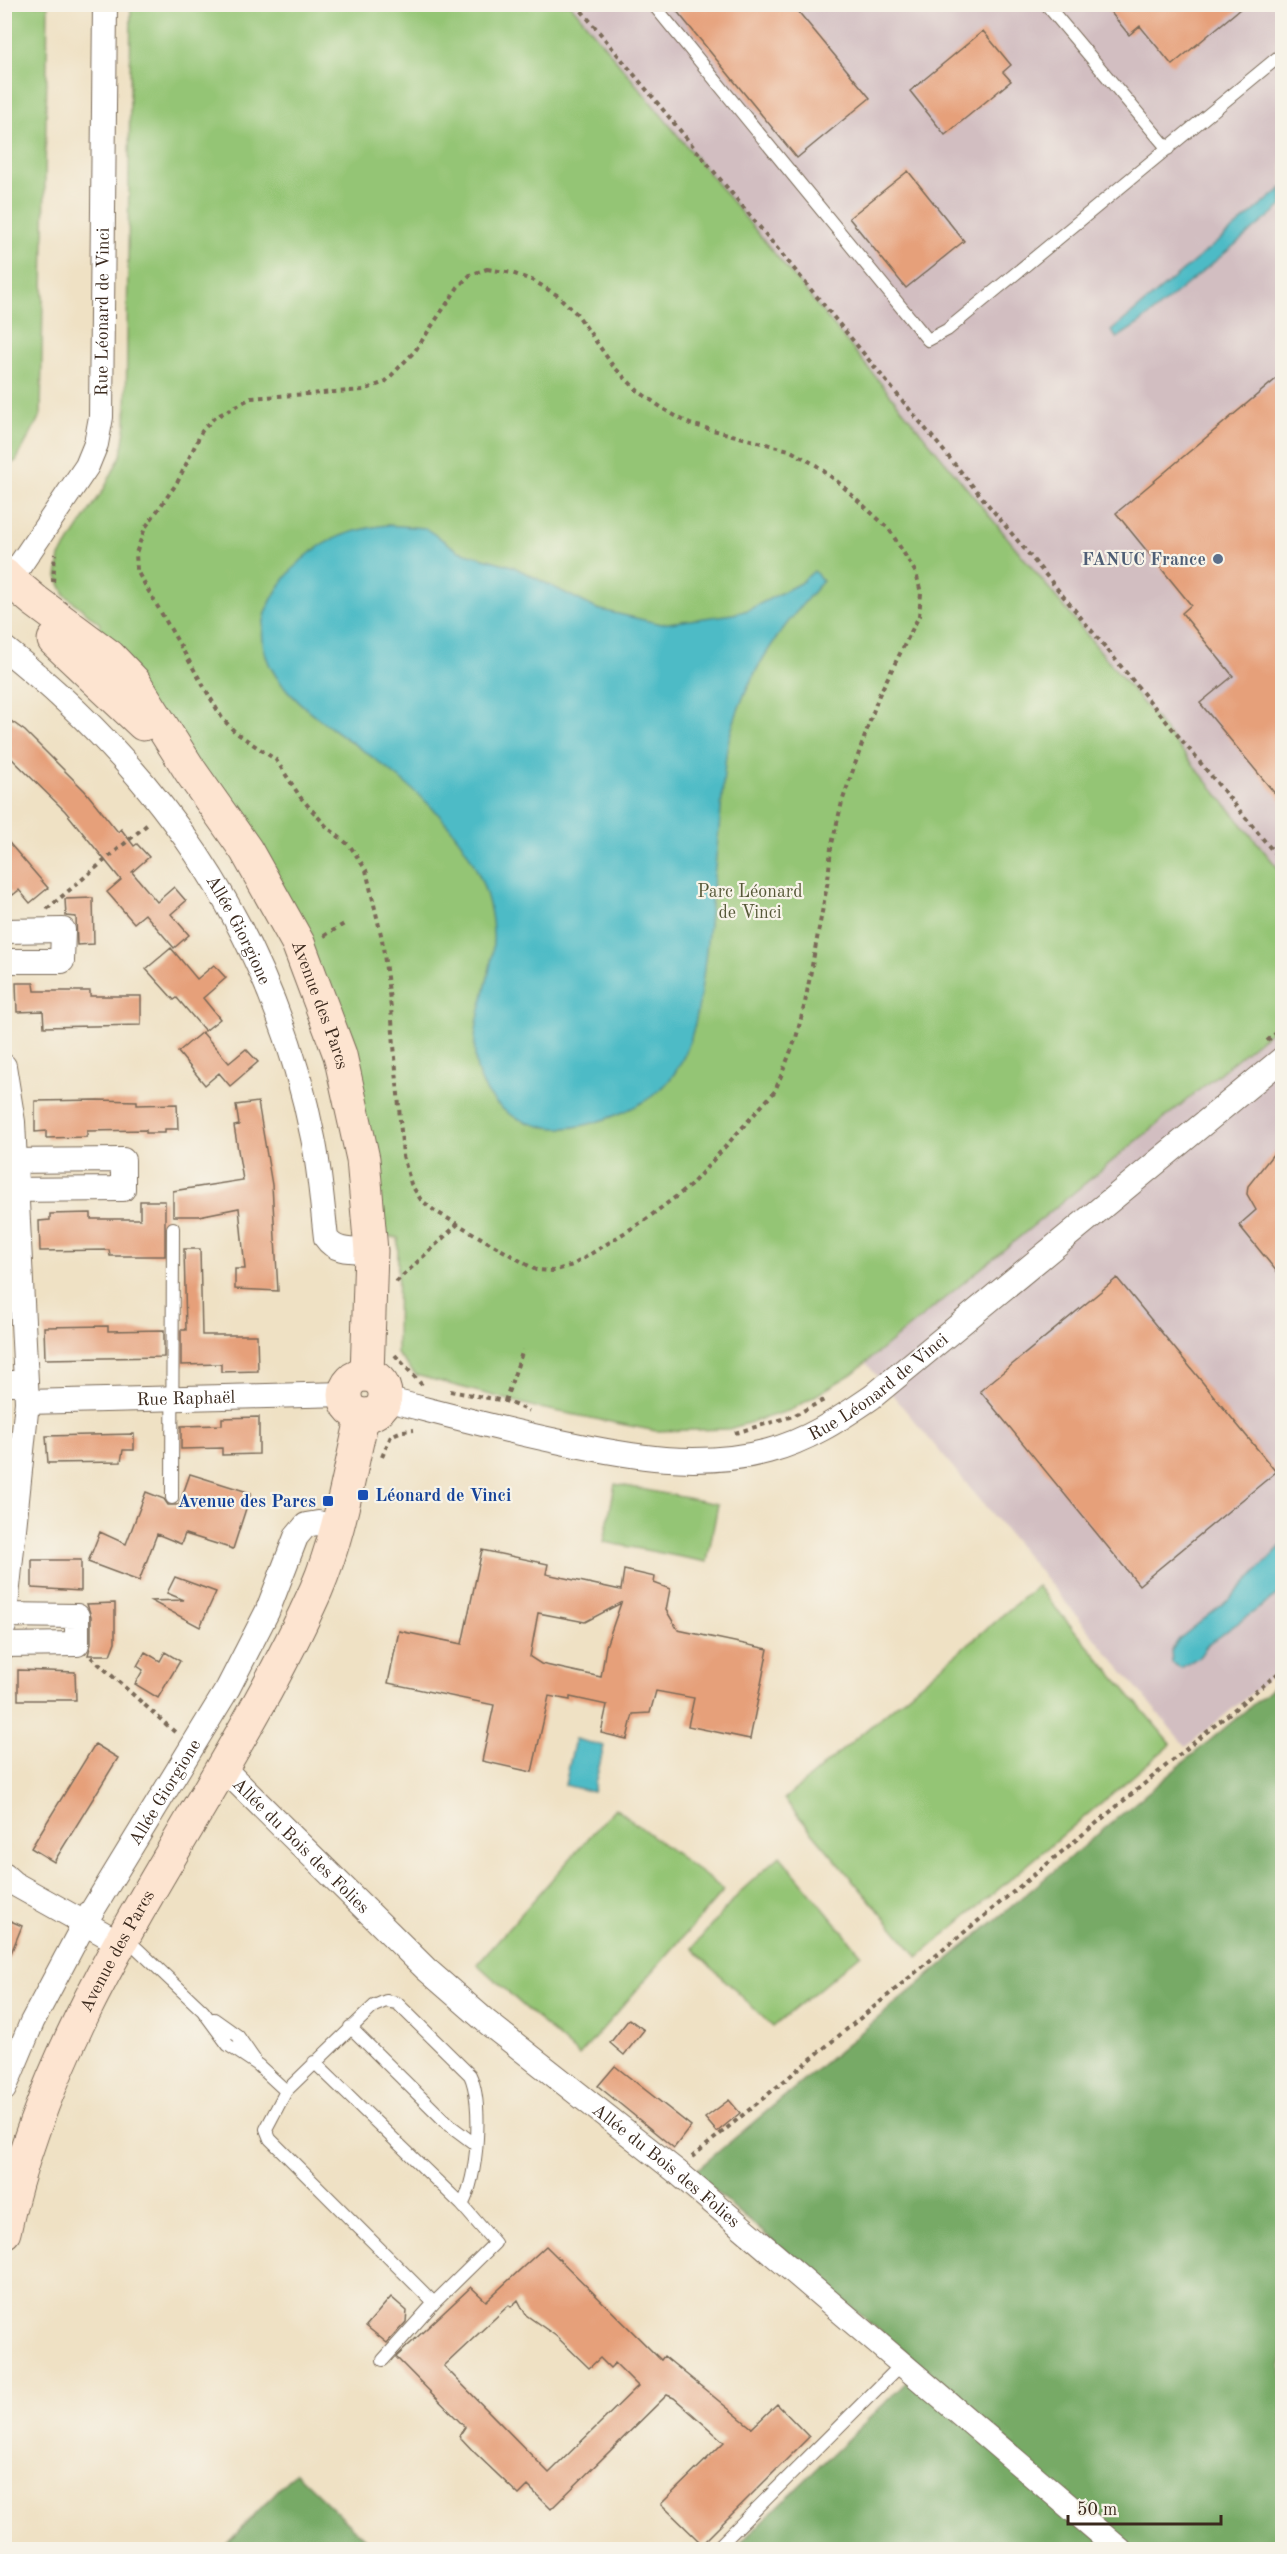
<svg xmlns="http://www.w3.org/2000/svg" width="1287" height="2554" font-family="'Old Standard TT',serif">
	<style>
		.industrial { fill: #d2bec1 }
		.green { fill: #94c575; stroke: #68784a; stroke-width: 1.5 }
		.forest { fill: #7a6; stroke: #596a42; stroke-width: 1.5 }
		.water { fill: #4dbbc6; stroke: #447272; stroke-width: 1.5 }
		.building { fill: #e6a07a; fill-rule: evenodd }
		.lines { fill: none; stroke-linecap: round; stroke-linejoin: round }
		.lane-casing { stroke: #7a6a58; stroke-width: 14 }
		.street-casing { stroke: #7a6a58; stroke-width: 26 }
		.secondary-casing { stroke: #7a6a58; stroke-width: 35 }
		.path { stroke: #7a6a58; stroke-width: 4; stroke-dasharray: 4.5 4.5; stroke-linecap: butt }
		.lane { stroke: #fff; stroke-width: 12 }
		.street { stroke: #fff; stroke-width: 24 }
		.secondary { stroke: #fde4d0; stroke-width: 33 }
		.service-dot { fill: #5c6f8a; stroke: #f7f3e8; stroke-width: 2 }
		.transit-dot { fill: #1a4fb4; stroke: #f7f3e8; stroke-width: 2 }
		.labels { text-anchor: middle; stroke-width: 4.5; stroke-linejoin: round; paint-order: stroke }
		.street-label { font-size: 18px; fill: #3b2a1e; stroke: #f7f3e8 }
		.service-label { font-size: 18px; font-weight: bold; fill: #4e5e75; stroke: #f7f3e8; text-anchor: end }
		.park-label { font-size: 18px; fill: #565838; stroke: #f7f3e8 }
		.transit-label { font-size: 18px; font-weight: bold; fill: #164399; stroke: #f7f3e8; text-anchor: start }
	</style>
	<rect width="100%" height="100%" fill="#f7f3e8"/>
	<filter id="ink" filterUnits="userSpaceOnUse"><feTurbulence type="fractalNoise" baseFrequency=".0167" numOctaves="2"/><feDisplacementMap in="SourceGraphic" scale="12" xChannelSelector="R" yChannelSelector="G"/><feConvolveMatrix kernelMatrix="1 2 1 2 8 2 1 2 1" color-interpolation-filters="sRGB"/></filter>
	<filter id="wash" filterUnits="userSpaceOnUse"><feTurbulence type="fractalNoise" baseFrequency=".008" numOctaves="4" result="noise"/><feDisplacementMap in="SourceGraphic" scale="24" xChannelSelector="R" yChannelSelector="G"/><feGaussianBlur stdDeviation="1.35" result="paint"/><feColorMatrix in="noise" values="0 0 0 0 0 0 0 0 0 0 0 0 0 0 0 0 0 1.4 0 .05"/><feComposite in="paint" operator="in"/></filter>
	<g filter="url(#wash)">
		<rect width="100%" height="100%" fill="#efe1c4"/>
		<!-- industrial -->
		<path class="industrial" d="M571,5H1282V873Z
			M1282,1022V1668L1186,1747L866,1363Z"/>
		<!-- green -->
		<path class="green" d="M5,4L48,5L41,414L16,461L5,467Z
			M131,5H571L1282,873V1022L852,1374L791,1410L729,1429L656,1431L535,1407L416,1375L397,1354L398,1238L380,1235L335,1015L98,637L100,624L65,595L57,577L60,556L104,489L121,455L126,423Z
			M615,1484L718,1504L707,1562L604,1542Z
			M1037,1586L1171,1744L918,1957L784,1799Z
			M615,1808L724,1890L579,2056L477,1964Z
			M780,1856L861,1954L773,2027L692,1948L742,1890Z"/>
		<!-- forest -->
		<path class="forest" d="M1282,1680V2549H734L922,2367L693,2173Z
			M295,2472L375,2549H222Z"/>
		<!-- water -->
		<path class="water" d="M1282,188V206L1140,323L1117,338L1111,331Z
			M387,525L425,528L459,551L512,566L597,609L661,624L733,614L748,610L800,583L814,571L823,581C780,628 745,676 729,739C723,765 723,793 720,820C715,867 710,914 705,961C700,999 696,1042 674,1074C661,1093 642,1104 621,1113C602,1121 578,1129 556,1128C535,1127 511,1119 496,1103C448,1052 496,991 493,933C492,906 482,878 469,855C447,816 411,787 376,760C320,717 221,669 281,584C307,546 343,530 387,525Z
			M1282,1545V1592L1208,1644L1200,1656L1181,1668L1172,1663L1171,1651L1179,1639L1232,1597Z
			M575,1739L604,1746L593,1792L565,1785Z"/>
		<g id="blocks">
			<!-- building -->
			<path class="building" d="M671,4H792L870,98L797,158Z
				M1104,4H1246L1172,65L1140,26L1129,35Z
				M983,31L1011,65L1003,72L1011,81L945,135L910,91Z
				M908,171L964,241L906,288L849,218Z
				M1282,374V802L1200,703L1233,676L1182,613L1191,605L1116,513Z
				M4,716L25,731L85,791L118,832L121,829L134,846L137,844L149,857L132,872L157,902L174,887L186,901L171,914L189,935L174,948L145,914L134,923L107,892L121,880L65,811L4,751Z
				M4,837L48,888L30,903L19,890L13,895L4,885Z
				M93,898L94,944L77,945L76,917L66,916L65,899Z
				M171,948L197,979L214,965L226,978L203,998L220,1019L205,1031L177,998L174,1000L146,969Z
				M16,983H34L35,991H90V996H141V1025L44,1027L43,1011L17,1012Z
				M202,1032L229,1063L246,1049L258,1062L230,1086L219,1073L205,1085L178,1052Z
				M97,1100L137,1101V1105L177,1104L178,1129H165V1133H146V1130L87,1131V1137L46,1138V1131L35,1132V1101Z
				M258,1102L272,1185L278,1291L235,1289V1269H245L239,1208L199,1216H173V1191L243,1180L234,1126L239,1125L236,1105Z
				M1282,1143V1278L1239,1225L1256,1210L1247,1194L1248,1186Z
				M140,1201H165V1256H110L109,1250L40,1251L39,1221L50,1220V1214L91,1213V1219H140Z
				M184,1249H200L202,1335H257L258,1371L221,1372V1364L181,1365V1330H186Z
				M1117,1278L1276,1472L1139,1585L980,1391Z
				M108,1326V1331L164,1330V1357L45,1359L44,1327Z
				M259,1417V1454L222,1455V1448L181,1449V1426L222,1425V1418Z
				M134,1434V1450H123L121,1462L48,1463L46,1436Z
				M190,1474L251,1493L233,1549L185,1534L181,1544L157,1534L139,1581L88,1562L100,1532L126,1544L146,1492L164,1499L168,1505H179Z
				M482,1550L548,1564L546,1574L621,1590L624,1570L655,1577L654,1583L670,1589L666,1610L678,1630L768,1649L750,1739L688,1726L694,1698L656,1691L650,1713L633,1714L627,1739L601,1733L607,1705L570,1697V1700L549,1696L532,1772L482,1761L494,1705L388,1683L399,1631L462,1644ZM621,1603L606,1646L601,1677L541,1664L530,1657L538,1613L585,1622Z
				M32,1560H81V1591L32,1588Z
				M175,1577L216,1592L200,1627L151,1601L184,1600L167,1593Z
				M115,1603V1642L110,1655H88L91,1644V1616L87,1604Z
				M145,1652L160,1661L165,1652L180,1661L158,1698L135,1684L143,1670L137,1666Z
				M18,1670L75,1672L76,1700H18Z
				M95,1744L118,1758L54,1862L31,1848Z
				M4,1918L22,1926L5,1968H4Z
				M629,2019L644,2030L624,2055L610,2043Z
				M615,2066L691,2126L674,2148L598,2086Z
				M729,2100L740,2113L717,2132L705,2118Z
				M546,2246L661,2360L664,2356L752,2428L777,2404L809,2437L702,2544L661,2504L724,2442L674,2398L667,2395L551,2509L528,2486L519,2495L474,2452L459,2436L465,2427L396,2357L471,2287L486,2301ZM518,2300L526,2315L556,2336L589,2368L600,2358L610,2368L615,2363L638,2386L549,2473L444,2366L509,2305L511,2307Z
				M391,2297L407,2311L406,2322L387,2343L366,2326Z"/>
		</g>
	</g>
	<g filter="url(#ink)">
		<use href="#blocks" fill-opacity="0" stroke="#7a6a58" stroke-width="1.5"/>
		<g class="lines">
			<!-- lane casing -->
			<g class="lane-casing">
				<path id="lane" d="M653,4L928,340L947,330L1282,54
					M1046,4L1168,149
					M172,1498L173,1228
					M125,1937L203,2011L228,2045L258,2065L286,2091
					M214,2019L238,2036L254,2059
					M350,2027L448,2124L476,2145
					M314,2062L462,2205L495,2243L434,2303L383,2360
					M434,2303L270,2139L266,2129L286,2091L374,2006L386,2001L397,2003L470,2075C483,2102 478,2179 462,2205
					M715,2550L902,2364"/>
			</g>
			<!-- street casing -->
			<g class="street-casing">
				<g id="street">
					<path id="s1" d="M4,593L20,565L87,466L96,444L101,417L105,4"/>
					<path id="s2" d="M4,648C164,775 273,936 313,1138C320,1171 322,1204 326,1238C336,1253 354,1250 371,1251"/>
					<path d="M4,931L63,930L62,961H4"/>
					<path d="M4,1066L13,1122L27,1402L4,1626"/>
					<path d="M4,1161L123,1160V1189L4,1190"/>
					<path d="M4,1383H26"/>
					<path id="s3" d="M385,1399C444,1414 502,1430 561,1442C631,1457 698,1469 768,1451C807,1441 840,1419 872,1397L1282,1059"/>
					<path id="s4" d="M27,1402L345,1394"/>
					<path d="M4,1615L77,1616V1644L4,1645"/>
					<path id="s5" d="M223,1768L426,1969L488,2023L676,2171L1120,2550"/>
					<path d="M4,1875L13,1883L120,1943"/>
					<path id="s6" d="M4,2089L32,2022L84,1924L228,1688L267,1612L296,1537L306,1525L318,1523L338,1528"/>
				</g>
			</g>
			<!-- secondary casing -->
			<g class="secondary-casing">
				<g id="secondary">
					<path id="s7" d="M4,575L35,601L109,656L134,682L191,772L246,850L298,943L340,1055L363,1159L371,1251L367,1375"/>
					<path d="M54,640L143,724"/>
					<circle cx="365" cy="1395" r="20"/>
					<path id="s8" d="M4,2232C54,1995 219,1807 316,1590C340,1534 349,1473 363,1415"/>
				</g>
			</g>
			<!-- path -->
			<path class="path" d="M576,4L1282,862
				M487,269L512,273L534,281L557,295L577,314L613,366L638,391L665,410L690,424L789,450L816,465L838,482L889,529L916,573L921,593L919,616L879,695L842,802L831,848L828,880L805,1003L796,1038L775,1091L690,1186L645,1220L573,1265L553,1271L536,1270L435,1211L421,1200L411,1184L403,1156L391,1008L382,939L366,870L350,846L327,827L301,798L276,760L235,732L222,718L137,571L136,553L145,528L177,483L202,431L214,418L251,398L364,390L385,382L415,351L458,287L470,275Z
				M53,582L55,554
				M47,909L149,823
				M324,936L344,924
				M1267,1041L1282,1028
				M396,1282L459,1223
				M395,1355L422,1385
				M450,1391L505,1401L529,1411
				M505,1401L523,1350
				M735,1433L793,1416L826,1399
				M382,1457L391,1436L402,1431L414,1430
				M91,1657L177,1734
				M692,2157L1282,1670"/>
			<!-- lane -->
			<use href="#lane" class="lane"/>
			<!-- street -->
			<use href="#street" class="street"/>
			<!-- secondary -->
			<use href="#secondary" class="secondary"/>
		</g>
	</g>
	<!-- markers -->
	<circle class="service-dot" cx="1218" cy="559" r="6"/>
	<g class="transit-dot">
		<rect x="357" y="1489" width="12" height="12" rx="3"/>
		<rect x="322" y="1495" width="12" height="12" rx="3"/>
	</g>
	<g class="labels">
		<!-- street labels -->
		<g class="street-label">
			<text dy="6" stroke="none"><textPath href="#s1" startOffset="308">Rue Léonard de Vinci</textPath></text>
			<text dy="6" stroke="none"><textPath href="#s2" startOffset="370">Allée Giorgione</textPath></text>
			<text dy="6" stroke="none"><textPath href="#s7" startOffset="543">Avenue des Parcs</textPath></text>
			<text dy="6" stroke="none"><textPath href="#s3" startOffset="519">Rue Léonard de Vinci</textPath></text>
			<text dy="6" stroke="none"><textPath href="#s4" startOffset="159">Rue Raphaël</textPath></text>
			<text dy="6" stroke="none"><textPath href="#s6" startOffset="338">Allée Giorgione</textPath></text>
			<text dy="6" stroke="none"><textPath href="#s5" startOffset="110">Allée du Bois des Folies</textPath></text>
			<text dy="6" stroke="none"><textPath href="#s8" startOffset="304">Avenue des Parcs</textPath></text>
			<text dy="6" stroke="none"><textPath href="#s5" startOffset="596">Allée du Bois des Folies</textPath></text>
		</g>
		<!-- service labels -->
		<g class="service-label">
			<text x="1206" y="565">FANUC France</text>
		</g>
		<!-- park labels -->
		<g class="park-label">
			<text x="750" y="897">Parc Léonard<tspan x="750" dy="21">de Vinci</tspan></text>
		</g>
		<!-- transit labels -->
		<g class="transit-label">
			<text x="375" y="1501">Léonard de Vinci</text>
			<text x="316" y="1507" text-anchor="end">Avenue des Parcs</text>
		</g>
	</g>
	<!-- margin -->
	<rect width="1287" height="2554" fill="none" stroke="#f7f3e8" stroke-width="24"/>
	<!-- scale -->
	<path d="M1068 2515v9h153v-9" fill="none" stroke="#3b2a1e" stroke-width="3"/>
	<text x="1077" y="2515" font-size="18" fill="#3b2a1e" stroke="#f7f3e8" stroke-width="4.5" paint-order="stroke">50 m</text>
</svg>
